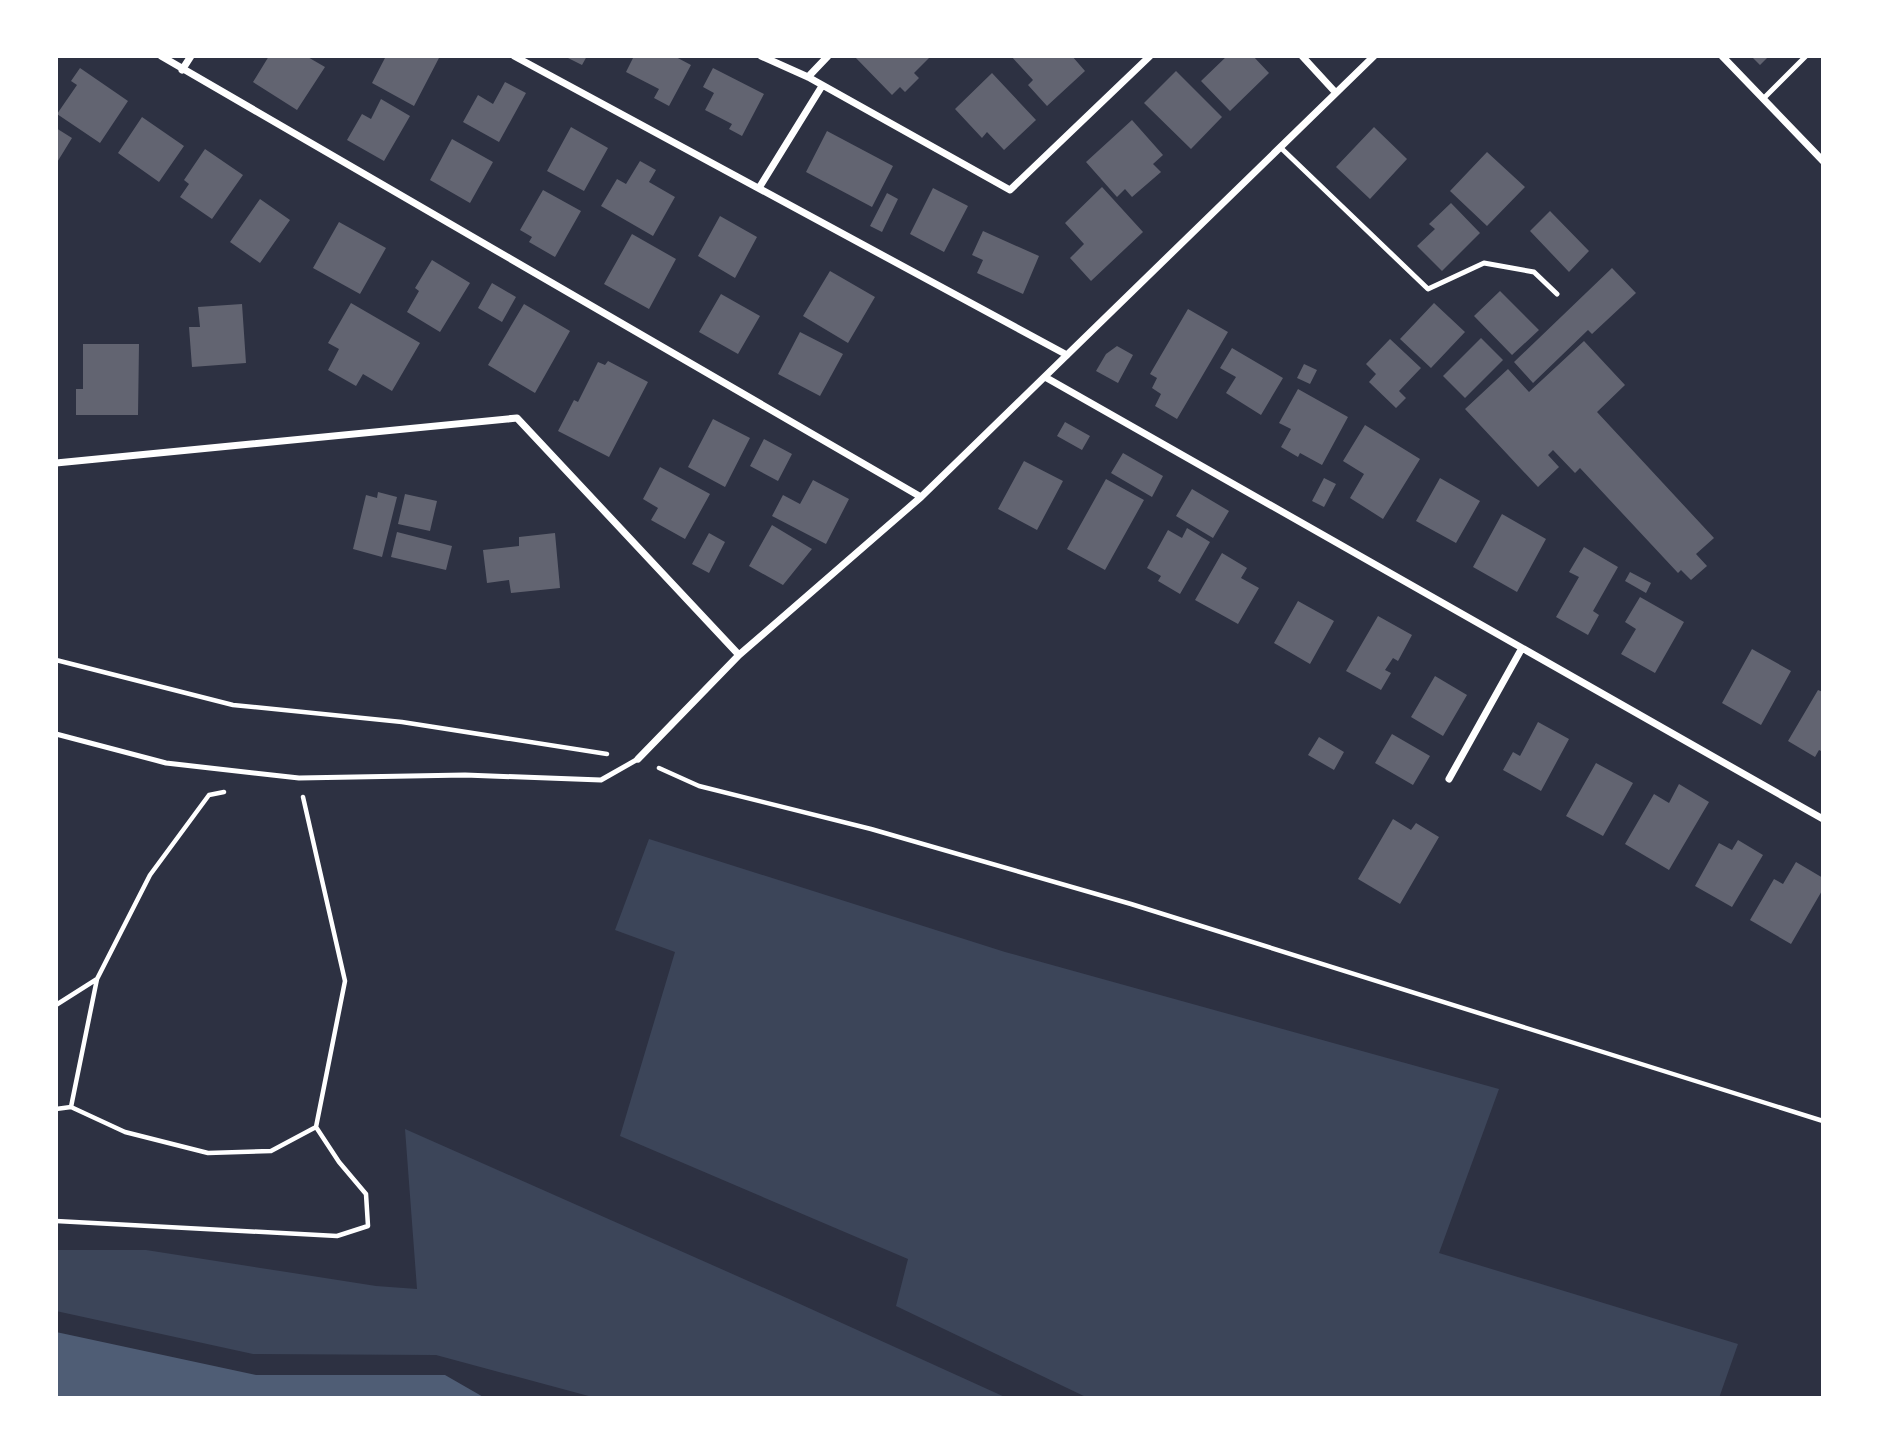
<svg xmlns="http://www.w3.org/2000/svg" width="1879" height="1454" font-family="'Noto Sans',sans-serif">
	<style>
		.green { fill: #3c4559 }
		.water { fill: #4f5d75 }
		.building { fill: #626471 }
		.lines { fill: none; stroke-linecap: round; stroke-linejoin: round }
		.path { stroke: #fff; stroke-width: 4.5 }
		.service { stroke: #fff; stroke-width: 5 }
		.minor { stroke: #fff; stroke-width: 7 }
	</style>
	<rect width="100%" height="100%" fill="#2d3142"/>
	<!-- green -->
	<path class="green" d="M649,839L1005,952L1499,1089L1439,1253L1738,1344L1719,1398H1088L896,1306L908,1259L620,1136L675,952L615,930Z
		M405,1129L789,1299L1007,1398H596L436,1355L253,1354L56,1311V1250H146L376,1286L417,1289Z"/>
	<!-- water -->
	<path class="water" d="M56,1332L256,1375H445L485,1398H56Z"/>
	<!-- building -->
	<path class="building" d="M269,56H306L325,67L297,110L253,82Z
		M386,56H440L414,106L372,83Z
		M564,56H587L582,65Z
		M634,56H674L691,65L669,106L654,98L659,89L626,72Z
		M854,56H931L914,73L919,78L905,92L900,87L892,95Z
		M1011,56H1072L1085,71L1047,106L1028,85L1033,80Z
		M1227,56H1253L1269,73L1230,111L1201,81Z
		M1751,56H1769L1760,65Z
		M80,68L128,101L100,143L57,114L77,85L71,81Z
		M713,68L764,94L742,136L729,129L732,124L705,110L714,93L703,87Z
		M1176,71L1222,117L1191,149L1144,103Z
		M992,73L1036,120L1004,150L987,132L982,138L955,109Z
		M505,82L526,93L499,142L463,122L478,95L493,104Z
		M381,99L410,116L384,161L347,140L362,114L371,119Z
		M142,117L184,146L159,182L118,153Z
		M1132,120L1163,155L1153,164L1161,172L1132,197L1125,189L1117,197L1086,162Z
		M571,127L608,148L584,191L547,171Z
		M1374,127L1407,159L1370,199L1336,167Z
		M56,128L72,138L56,164Z
		M827,131L893,166L872,207L806,172Z
		M452,139L493,162L470,203L430,180Z
		M205,149L243,175L212,219L180,197L189,184L184,180Z
		M1487,152L1525,187L1487,226L1450,191Z
		M640,161L656,170L649,182L675,197L653,236L601,206L617,179L626,184Z
		M1102,187L1143,232L1091,281L1070,258L1084,244L1065,223Z
		M933,188L968,206L944,252L910,234Z
		M543,190L581,211L555,257L529,242L532,237L520,230Z
		M887,193L898,199L882,232L870,226Z
		M260,199L290,220L260,263L230,242Z
		M1451,203L1480,233L1442,271L1417,246L1435,229L1429,224Z
		M1550,211L1589,251L1569,272L1530,231Z
		M720,216L757,237L735,278L698,256Z
		M339,222L386,248L360,294L313,268Z
		M983,231L1039,256L1023,294L977,273L983,260L972,255Z
		M632,234L676,259L649,309L604,284Z
		M432,260L470,283L440,332L407,312L419,291L415,288Z
		M1612,268L1636,293L1592,334L1588,330L1533,383L1514,362Z
		M830,271L875,297L848,343L803,316Z
		M492,283L516,297L502,322L478,308Z
		M1500,291L1539,330L1512,355L1474,316Z
		M721,294L760,316L738,354L699,332Z
		M351,303L420,343L392,391L363,374L356,386L328,370L339,349L328,343Z
		M1434,303L1465,332L1431,368L1400,339Z
		M242,304L246,363L192,367L189,327H200L198,307Z
		M524,304L570,331L535,393L488,365Z
		M1188,309L1228,332L1177,419L1155,406L1161,394L1152,388L1157,378L1150,374Z
		M800,332L843,354L820,396L778,374Z
		M1481,338L1503,360L1465,398L1443,376Z
		M1390,339L1421,368L1399,391L1406,398L1396,408L1369,382L1376,374L1366,364Z
		M1584,341L1625,385L1597,412L1714,538L1696,554L1707,566L1691,580L1681,570L1678,573L1580,468L1575,473L1553,450L1548,455L1559,467L1538,487L1465,409L1508,369L1529,392Z
		M83,344H139L138,415H76V389H83Z
		M1117,346L1133,355L1118,383L1096,371L1106,354Z
		M1232,348L1283,378L1261,415L1226,393L1236,377L1220,368Z
		M608,361L648,382L609,457L558,431L574,400L578,402L598,362L605,365Z
		M1304,364L1317,370L1310,384L1297,378Z
		M1298,389L1348,417L1322,465L1300,453L1298,457L1281,447L1291,429L1279,423Z
		M713,419L750,438L725,487L688,467Z
		M1065,422L1090,436L1082,450L1057,436Z
		M1365,425L1420,459L1383,519L1350,498L1364,474L1343,461Z
		M764,439L792,454L778,481L750,466Z
		M1123,453L1163,476L1152,497L1111,473Z
		M1024,461L1063,481L1037,530L998,509Z
		M660,467L710,494L685,539L651,520L658,508L643,499Z
		M1324,478L1336,484L1324,507L1312,501Z
		M1440,478L1480,501L1456,543L1416,521Z
		M1106,479L1144,500L1105,570L1067,549Z
		M813,480L849,499L826,544L772,516L783,495L800,504Z
		M1192,489L1229,511L1213,538L1176,516Z
		M378,492L397,497L382,557L353,549L366,495L377,498Z
		M405,494L437,501L430,531L398,524Z
		M1502,514L1546,539L1517,592L1473,567Z
		M772,525L812,549L783,585L749,566Z
		M1187,528L1210,542L1180,594L1158,581L1161,576L1147,568L1168,530L1182,538Z
		M397,532L452,546L446,570L391,557Z
		M555,533L560,588L511,593L509,580L487,583L483,550L519,546V537Z
		M709,533L725,542L709,573L692,564Z
		M1584,547L1618,567L1593,611L1599,615L1588,635L1556,617L1579,577L1569,572Z
		M1222,553L1247,568L1241,578L1259,588L1238,624L1195,600Z
		M1630,572L1651,583L1646,593L1625,581Z
		M1640,597L1684,622L1655,673L1621,654L1636,629L1625,622Z
		M1298,601L1334,621L1310,664L1274,643Z
		M1378,616L1412,635L1398,661L1393,658L1385,670L1391,673L1381,690L1346,671Z
		M1752,649L1791,671L1761,725L1722,703Z
		M1435,676L1467,695L1443,736L1411,717Z
		M1818,690L1823,692V752L1819,750L1815,757L1788,741Z
		M1538,722L1569,739L1541,791L1503,770L1513,752L1520,756Z
		M1392,734L1430,756L1413,785L1375,763Z
		M1319,737L1344,752L1334,770L1308,755Z
		M1596,763L1633,783L1603,836L1566,816Z
		M1679,784L1709,802L1669,870L1625,844L1654,794L1669,803Z
		M1393,819L1411,830L1416,823L1439,837L1400,904L1358,879Z
		M1738,840L1763,855L1732,907L1695,886L1719,843L1732,850Z
		M1796,862L1823,878V889L1791,944L1750,920L1774,879L1783,884Z"/>
	<g class="lines">
		<!-- path -->
		<path class="path" d="M56,660L233,705L402,722L607,754
			M659,768L699,786L871,829L1131,904L1823,1121
			M56,1005L97,979L150,875L209,795L224,792
			M71,1107L97,979
			M56,1109L71,1107L125,1132L208,1153L271,1151L316,1127L345,981L303,797
			M56,1221L337,1236L368,1226L366,1194L339,1162L316,1127"/>
		<!-- service -->
		<path class="service" d="M1763,99L1806,56
			M1280,147L1428,289L1484,263L1534,272L1557,294
			M56,734L166,763L299,778L465,775L601,780L638,759"/>
		<!-- minor -->
		<path class="minor" d="M161,56L921,497
			M514,56L1067,355
			M761,56L808,77L1010,190L1150,56
			M1302,56L1336,93
			M1722,56L1823,161
			M182,70L191,56
			M808,77L828,56
			M759,188L822,86
			M1045,377L1823,819
			M56,463L517,418L739,655
			M638,759L739,655L921,497L1374,56
			M1449,779L1522,648"/>
	</g>
	<!-- border -->
	<rect width="1879" height="1454" fill="none" stroke="#ffffff" stroke-width="116"/>
</svg>
